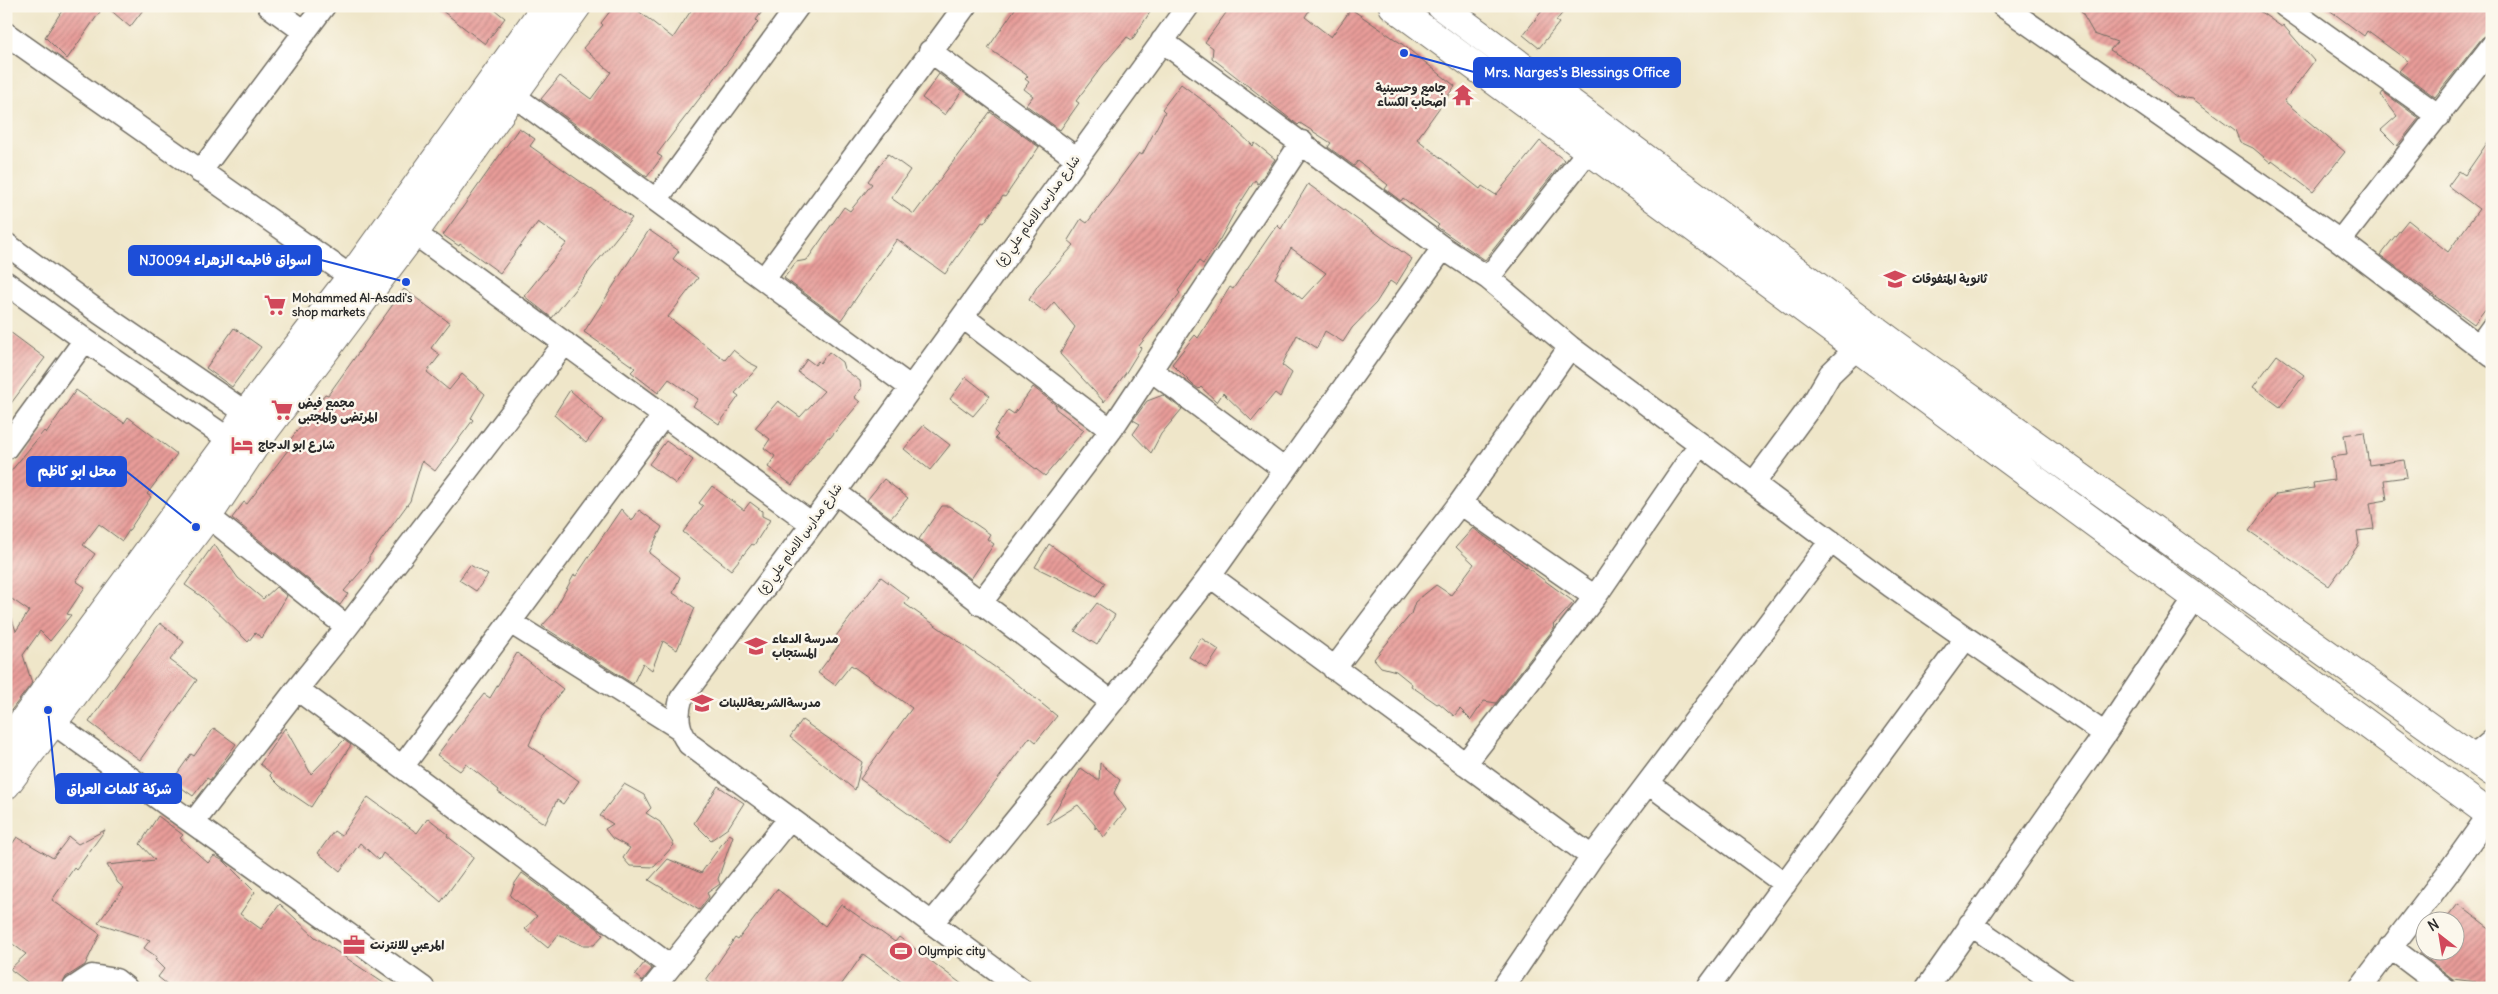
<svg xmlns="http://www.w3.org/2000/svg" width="2498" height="994" font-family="Delius,'Playpen Sans Arabic',sans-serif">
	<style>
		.building { fill: url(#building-hatch); fill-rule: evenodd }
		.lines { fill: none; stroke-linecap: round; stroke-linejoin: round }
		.minor-casing { stroke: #706c62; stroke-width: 25 }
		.tertiary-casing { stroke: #706c62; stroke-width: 30 }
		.minor { stroke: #fff; stroke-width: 22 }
		.tertiary { stroke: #fff; stroke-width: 28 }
		.labels { text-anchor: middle; stroke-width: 5; stroke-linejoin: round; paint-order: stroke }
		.poi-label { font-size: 12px; font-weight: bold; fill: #2b2b2b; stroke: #fbf7ec; text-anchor: start }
		.street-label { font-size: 12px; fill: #2b2b2b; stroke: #fbf7ec }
		.leader { fill: none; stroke: #1d4ed8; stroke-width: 2 }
		.callout-dot { fill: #1d4ed8; stroke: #fbf7ec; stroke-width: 2 }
		.callout { fill: #1d4ed8; stroke: #1d4ed8; stroke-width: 2 }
		.callout-label { font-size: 14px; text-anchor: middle; font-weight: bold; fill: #fff }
	</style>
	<defs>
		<pattern id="building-hatch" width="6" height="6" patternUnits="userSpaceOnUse" patternTransform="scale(1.25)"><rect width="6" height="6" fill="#e89c99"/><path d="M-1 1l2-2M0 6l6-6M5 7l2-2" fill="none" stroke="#bc7f7d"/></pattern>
	</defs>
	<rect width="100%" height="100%" fill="#fbf7ec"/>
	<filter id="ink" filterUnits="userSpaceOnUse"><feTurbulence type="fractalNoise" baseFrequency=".02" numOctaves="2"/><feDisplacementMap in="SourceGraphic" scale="10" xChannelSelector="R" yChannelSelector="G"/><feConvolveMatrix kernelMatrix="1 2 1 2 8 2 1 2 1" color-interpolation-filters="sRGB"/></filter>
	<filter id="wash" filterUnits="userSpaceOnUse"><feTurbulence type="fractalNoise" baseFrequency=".0096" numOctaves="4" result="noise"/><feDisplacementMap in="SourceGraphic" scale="20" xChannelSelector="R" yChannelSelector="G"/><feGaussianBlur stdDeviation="1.12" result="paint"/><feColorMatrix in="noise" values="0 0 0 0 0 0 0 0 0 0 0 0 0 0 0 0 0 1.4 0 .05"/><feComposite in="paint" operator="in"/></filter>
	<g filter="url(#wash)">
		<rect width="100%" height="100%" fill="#efe6c9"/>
		<g id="blocks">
			<!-- building -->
			<path class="building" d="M65,6H104L67,59L45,37Z
				M106,6H146L130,27Z
				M436,6H490L505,18L485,44Z
				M614,6H632L673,38L694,6H766L756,20L758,22L657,154L662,157L647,177L541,99L560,76L591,99L611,72L583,48L603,25L601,23Z
				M1017,6H1154L1132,40L1127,37L1103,65L1076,101L1079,103L1060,130L1026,105L1033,96L1024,89L1029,82L1025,79L1028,76L988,48Z
				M1231,6H1312L1305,17L1331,37L1351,9L1402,44L1455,86L1417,139L1480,189L1482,186L1496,195L1540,141L1564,160L1485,260L1437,227L1439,225L1403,198L1401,201L1385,189L1388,185L1358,161L1354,166L1328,147L1331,143L1300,123L1298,125L1212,58L1213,48L1205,42Z
				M1546,6H1568L1556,21L1559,23L1539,48L1523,35Z
				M2078,6H2252L2282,27L2283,25L2314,61L2284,101L2345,152L2313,192L2272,161L2271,163L2253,148L2240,142L2235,130L2193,99L2174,96L2143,70L2110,50L2117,42L2094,34Z
				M2324,6H2492L2488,34L2482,38L2435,97L2399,71L2408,61L2367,31L2364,36Z
				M939,74L962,91L945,115L922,98Z
				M1181,84L1213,108L1253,146L1255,143L1275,159L1258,184L1255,180L1237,208L1220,239L1203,264L1199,261L1178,291L1180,293L1139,346L1141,348L1125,374L1104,402L1060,354L1075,327L1054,302L1045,312L1029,300L1038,285L1074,245L1068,240L1081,219L1087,223L1139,153L1142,155L1165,112L1162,109Z
				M2383,92L2419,118L2397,146L2381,130L2397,116L2381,95Z
				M990,112L1039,147L1005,197L1003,196L984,223L982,222L945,274L897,239L841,320L784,278L796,262L807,260L844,207L850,211L872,184L868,181L888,154L910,170L891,198L914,214Z
				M519,128L535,139L530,146L632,218L552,318L524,296L567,243L538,222L500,273L460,244L459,246L443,235Z
				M2492,136V300L2474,324L2380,255L2408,220L2448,252L2479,209L2448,186L2459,171L2465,175Z
				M1308,184L1412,259L1396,285L1390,281L1376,303L1352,328L1343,342L1325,331L1317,348L1297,335L1282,365L1292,373L1280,397L1275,393L1252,421L1223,393L1217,402L1201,387L1199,389L1193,385L1172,364L1195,335L1198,338L1230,287L1233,289L1277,225L1281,229ZM1291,248L1326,273L1302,299L1275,278Z
				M649,230L679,251L673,259L698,278L668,317L725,360L733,350L748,362L758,367L735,393L739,396L719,424L693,406L698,399L669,379L658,393L631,372L635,368L584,332Z
				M404,289L450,323L431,348L440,355L427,372L449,390L462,374L485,394L471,418L473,420L435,471L422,461L410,501L369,557V562L344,591L348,594L340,605L232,518L244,502L247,504L288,450L284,448L325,394L328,395Z
				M234,328L261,347L232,387L206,368Z
				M6,329L45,358L6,410Z
				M829,352L842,362L844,369L860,381L861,389L854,397L860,402L830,438L828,437L792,485L768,467L775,456L764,448L770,439L755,428L778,401L800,417L824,391L798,372L807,359L815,365L818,361L820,363Z
				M2277,355L2304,375L2280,407L2253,387Z
				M966,377L990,396L973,416L950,399Z
				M1033,387L1056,405V409L1084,430L1045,476L995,438L998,435L994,431L1008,410L1014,414Z
				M76,390L124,423L128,417L177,454L147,494L151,497L122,541L99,524L83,545L95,554L76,581L85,587L67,614L71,615L50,641L40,631L23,655L32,683L6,717V615L10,614L16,631L29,611L6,595V477L44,431L46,433Z
				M570,390L603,420L586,443L554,415Z
				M1163,395L1182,409L1161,434L1151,453L1133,434L1140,424L1133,420L1147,401Z
				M924,425L950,445L930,470L904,449Z
				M2364,432L2369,465L2404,460L2407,477L2384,480L2387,500L2370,503L2374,529L2357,531L2359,544L2329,586L2249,531L2276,494L2314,488L2313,483L2334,480L2331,457L2347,455L2344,435Z
				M666,441L693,460L676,484L649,464Z
				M884,479L908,498L891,518L867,500Z
				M712,486L744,510L750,502L762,511V516L770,520L754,545L752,544L731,570L683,532L703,506L699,503Z
				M942,506H949L990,534L987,539L994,544L971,579L919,539Z
				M621,509L632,521L639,510L662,527L649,553L680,577L673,593L695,608L677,650L663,641L652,670L643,663L633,684L542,626L552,615L574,575L576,576Z
				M1473,528L1574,602L1553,625L1555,627L1496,703L1484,701L1471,720L1460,709L1454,716L1439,703L1437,704L1411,686L1412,684L1396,671L1381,667L1374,659L1411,614L1415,602L1436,585L1451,595L1474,564L1456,547Z
				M214,544L238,578L263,599L276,587L287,596L262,638L255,633L248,642L201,596L185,585Z
				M1049,544L1105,583L1096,597L1035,567Z
				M470,565L488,575L476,591L459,580Z
				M881,577L909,598L905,604L1006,675L1057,716L1036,742L1030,737L949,843L860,779L912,708L851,665L835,685L818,673L839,645L833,640Z
				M1097,603L1115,615L1097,645L1075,631Z
				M160,623L184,642L170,660L197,680L140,760L89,722Z
				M1201,638L1219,650L1207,668L1189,657Z
				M517,653L563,689L541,718L529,745L579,781L563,804L557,800L545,824L498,792L499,790L466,764L460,771L437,755L484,694L490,698Z
				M802,720L862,762L855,790L790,737Z
				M214,728L236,744L210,780L207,778L193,796L172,781L191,754L194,756Z
				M285,728L311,774L344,740L351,745L311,807L280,786L270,776L271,773L260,764Z
				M1100,763L1120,780L1114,793L1126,810L1104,837L1096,827L1095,829V825L1078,805L1047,824L1081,768L1099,781Z
				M624,784L644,795L651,808L646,813L660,822L674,845L654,867L630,866L623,858L630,848L612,838L605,829L613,824L600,816Z
				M718,786L744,803L728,828L711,840L694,823Z
				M368,797L417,833L428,818L448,834L447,836L474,857L441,902L383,853L379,860L360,843L340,871L318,853L334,831L341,836Z
				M158,816L183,835L180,838L208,863L214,856L224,861L255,892L240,914L261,929L280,904L315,937L391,988H172L158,977L164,969L155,960L157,957L144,948L150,940L98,923L124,888L118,883L107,865L155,860L140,844Z
				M105,830L76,870L74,868L52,900L100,934L85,965L66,977L61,988H35L10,969L26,954L6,939V853L17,837L53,858L69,837L78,844Z
				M729,834L733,836L718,879L720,884L707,893L709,897L699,910L649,880L668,859L701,873Z
				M522,873L597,928L603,935L594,945H582L558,935L548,948L525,929L537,916L510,896L515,883Z
				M777,889L825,926L841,904L895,942L899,937L967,988H910L863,954L839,988H716L706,980L735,938L738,940Z
				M2458,904L2492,930V984L2453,979L2420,953L2426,946V952H2456V922H2444Z
				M644,963L652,969L642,981L635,975Z"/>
		</g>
	</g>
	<g filter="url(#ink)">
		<use href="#blocks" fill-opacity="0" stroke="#706c62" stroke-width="1"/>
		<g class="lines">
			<!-- minor casing -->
			<g class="minor-casing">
				<path id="minor" d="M269,6L305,32
					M2003,6L2340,241L2492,356
					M2285,6L2439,116
					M6,34L351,277
					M1162,41L1443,248L1488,278L1570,347L1891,586L2105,734
					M930,51L1076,158
					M513,95L910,387
					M200,172L324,6
					M656,200L798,6
					M414,233L812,524
					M2340,241L2492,46
					M6,244L100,313L246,413
					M1488,278L1589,150
					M764,279L965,6
					M6,283L85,340L230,440
					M963,317L1111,430
					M2479,346L2492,328
					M1151,370L1285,470
					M6,448L85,340
					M1754,483L1813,403L1830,374L1856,349
					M835,492L1112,702
					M1460,503L1595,597
					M208,516L347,627
					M1210,576L1592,857
					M980,604L1111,430L1302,142
					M510,622L679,728
					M1334,669L1460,503L1570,347
					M297,689L670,966
					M52,722L423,988
					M2473,757L2492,741
					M1465,764L1595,597L1700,444
					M402,767L664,415
					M1648,783L1785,884
					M193,823L297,689L347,627L565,343
					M932,923L1112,702L1210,576L1443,248
					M1970,924L2063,988
					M2390,947L2444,988
					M74,988L92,976L116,980L126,988
					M653,988L790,818
					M1020,988L689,744C678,730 676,717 681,699L812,524L1188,6
					M1503,988L1592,857L1831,541
					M1708,988L1965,639
					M1927,988L2105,734L2196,597
					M2360,988L2447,874L2489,815"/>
			</g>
			<!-- tertiary casing -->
			<g class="tertiary-casing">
				<path id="tertiary" d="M1393,6L2492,816
					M1441,6L1892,342L2492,772
					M6,744L230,440L246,413L351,277L546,6
					M6,785L208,516L266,429L414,233L577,6"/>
			</g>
			<!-- minor -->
			<use href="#minor" class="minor"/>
			<!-- tertiary -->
			<use href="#tertiary" class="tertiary"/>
		</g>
	</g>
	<!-- icons -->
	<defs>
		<g id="temple-bare" transform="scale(1.725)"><path d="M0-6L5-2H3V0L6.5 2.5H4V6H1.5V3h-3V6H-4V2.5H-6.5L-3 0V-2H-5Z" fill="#d1495b" stroke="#fbf7ec" stroke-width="2.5" paint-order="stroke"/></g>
		<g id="school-bare" transform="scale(1.725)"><path d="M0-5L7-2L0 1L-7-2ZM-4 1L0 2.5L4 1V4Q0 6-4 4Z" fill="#d1495b" stroke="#fbf7ec" stroke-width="2.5" paint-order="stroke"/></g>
		<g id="supermarket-bare" transform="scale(1.725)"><path d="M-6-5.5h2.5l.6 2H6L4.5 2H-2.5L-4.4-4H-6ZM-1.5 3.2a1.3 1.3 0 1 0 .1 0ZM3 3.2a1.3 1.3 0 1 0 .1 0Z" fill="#d1495b" stroke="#fbf7ec" stroke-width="2.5" paint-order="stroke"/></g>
		<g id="hotel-bare" transform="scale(1.725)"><path d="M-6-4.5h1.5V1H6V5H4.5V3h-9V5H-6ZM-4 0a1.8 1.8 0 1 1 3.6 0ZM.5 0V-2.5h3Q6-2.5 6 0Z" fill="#d1495b" stroke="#fbf7ec" stroke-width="2.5" paint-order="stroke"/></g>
		<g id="office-bare" transform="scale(1.725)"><path d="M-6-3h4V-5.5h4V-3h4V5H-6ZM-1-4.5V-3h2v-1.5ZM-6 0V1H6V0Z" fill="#d1495b" stroke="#fbf7ec" stroke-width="2.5" paint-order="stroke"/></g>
		<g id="stadium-bare" transform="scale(1.725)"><path d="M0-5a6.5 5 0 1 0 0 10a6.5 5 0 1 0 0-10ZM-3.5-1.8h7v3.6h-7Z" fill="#d1495b" stroke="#fbf7ec" stroke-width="2.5" paint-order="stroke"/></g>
	</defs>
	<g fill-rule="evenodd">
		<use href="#temple-bare" x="1463" y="95"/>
		<use href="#school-bare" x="1895" y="279"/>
		<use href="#supermarket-bare" x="275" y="305"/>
		<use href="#supermarket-bare" x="282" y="410"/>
		<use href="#hotel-bare" x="242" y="445"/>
		<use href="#school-bare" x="756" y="646"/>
		<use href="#school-bare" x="702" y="703"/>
		<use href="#office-bare" x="354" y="945"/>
		<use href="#stadium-bare" x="901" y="951"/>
	</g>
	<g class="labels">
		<!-- poi labels -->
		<g class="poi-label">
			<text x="1446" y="92" text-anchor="end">جامع وحسينية<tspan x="1446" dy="14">اصحاب الكساء</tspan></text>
			<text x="1912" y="283">ثانوية المتفوقات</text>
			<text x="292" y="302">Mohammed Al-Asadi's<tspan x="292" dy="14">shop markets</tspan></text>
			<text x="298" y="407">مجمع فيض<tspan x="298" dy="14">المرتضى والمجتبى</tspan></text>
			<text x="258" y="449">شارع ابو الدجاج</text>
			<text x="772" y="643">مدرسة الدعاء<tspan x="772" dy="14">المستجاب</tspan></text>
			<text x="719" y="707">مدرسةالشريعةللبنات</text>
			<text x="370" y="949">المرعبي للانترنت</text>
			<text x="918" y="955">Olympic city</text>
		</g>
		<!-- street labels -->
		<g class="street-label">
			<text transform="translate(1038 211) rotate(-54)" y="4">شارع مدارس الامام علي (ع)</text>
			<text transform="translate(800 539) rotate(-54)" y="4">شارع مدارس الامام علي (ع)</text>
		</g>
	</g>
	<!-- callouts -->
	<path class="leader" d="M1404 53L1474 72M406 282L321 260M196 527L126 471M48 710L56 789"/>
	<g class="callout-dot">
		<circle cx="1404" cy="53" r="5"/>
		<circle cx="406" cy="282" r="5"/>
		<circle cx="196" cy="527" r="5"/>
		<circle cx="48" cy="710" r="5"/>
	</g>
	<g class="callout">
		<rect x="1474" y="58" width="206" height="29" rx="5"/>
		<rect x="129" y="246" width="192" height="29" rx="5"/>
		<rect x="27" y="457" width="99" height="29" rx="5"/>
		<rect x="56" y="774" width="125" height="29" rx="5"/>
	</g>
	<g class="callout-label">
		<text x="1577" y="77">Mrs. Narges's Blessings Office</text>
		<text x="225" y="265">NJ0094 اسواق فاطمه الزهراء</text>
		<text x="77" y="476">محل ابو كاظم</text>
		<text x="119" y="794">شركة كلمات العراق</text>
	</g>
	<!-- margin -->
	<rect width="2498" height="994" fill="none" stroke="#fbf7ec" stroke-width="25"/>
	<!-- north arrow -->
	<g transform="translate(2440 936) rotate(329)"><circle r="24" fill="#fbf7ec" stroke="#a8a59f"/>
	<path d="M0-4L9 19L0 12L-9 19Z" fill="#d1495b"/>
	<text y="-8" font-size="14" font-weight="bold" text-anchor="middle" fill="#2b2b2b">N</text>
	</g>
</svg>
